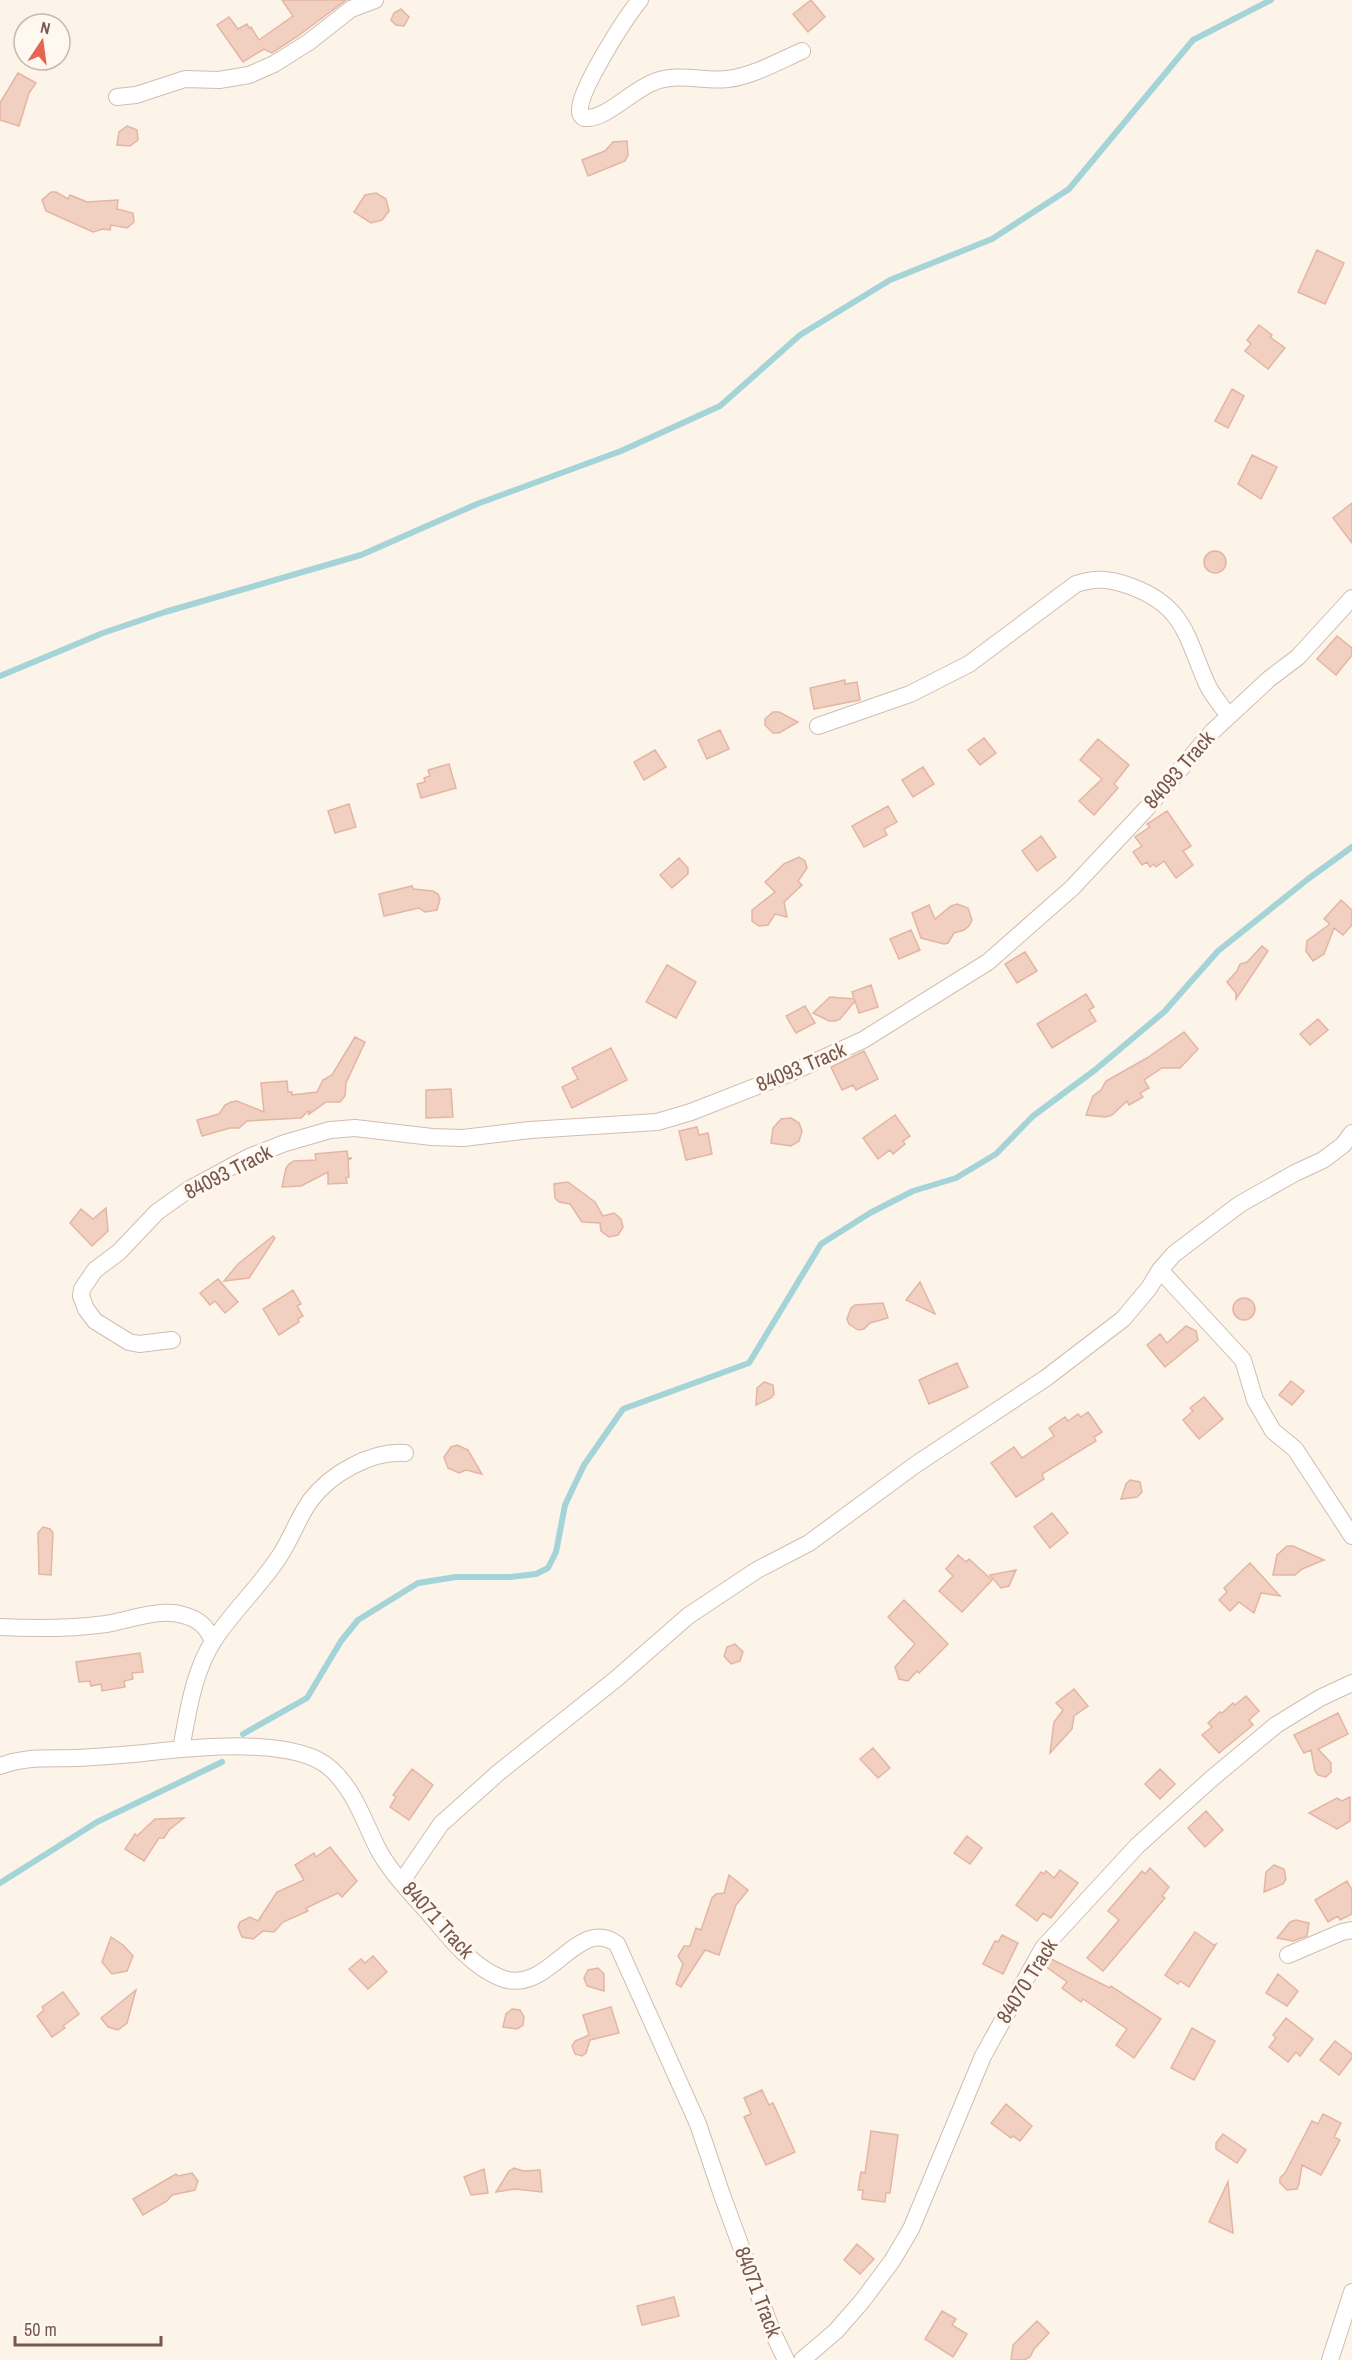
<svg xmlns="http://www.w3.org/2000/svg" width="1352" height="2360" font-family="'Archivo Narrow',sans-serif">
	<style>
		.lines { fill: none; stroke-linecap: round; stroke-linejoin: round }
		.stream { stroke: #a4d4d8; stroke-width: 6 }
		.building { fill: #f2d0c1; stroke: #e4b5a2; stroke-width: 1.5 }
		.minor-casing { stroke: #d1bdb1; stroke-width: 18 }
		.minor { stroke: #fff; stroke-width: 16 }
		.labels { text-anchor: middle; stroke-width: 6; stroke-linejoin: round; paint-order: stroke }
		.street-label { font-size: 21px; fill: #77584d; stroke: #fff8f0 }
	</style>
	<rect width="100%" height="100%" fill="#fcf3e9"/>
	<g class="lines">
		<!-- stream -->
		<path class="stream" d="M0,676L103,633L165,612L361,555L477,504L621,451L720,406L800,335L890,280L992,239L1069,189L1193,40L1271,0
			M243,1734L307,1698L341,1641L358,1620L418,1583L456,1577H510L536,1574L548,1568L556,1552L565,1505L584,1465L623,1409L749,1363L821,1244L870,1213L913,1191L956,1178L996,1154L1033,1116L1095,1070L1164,1012L1218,951L1308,879L1352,847
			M0,1883L97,1822L222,1762"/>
	</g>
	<!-- building -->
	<path class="building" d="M282,0H346L298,36L272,53L264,49L243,62L217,25L229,17L238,29L247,24L249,28L251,27L259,40L293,16Z
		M811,0L825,17L808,32L793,14Z
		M401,9L409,17L404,26L396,25L391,20L394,13Z
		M18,73L36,83L29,93L19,126L0,120V103Z
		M127,126L137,130L138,140L130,146L117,145L119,132Z
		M627,141L628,155L625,161L588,176L582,160L605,151L613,142Z
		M51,192H56L68,199L70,195L87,202L118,200L117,209L133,213L134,222L127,228L111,225L110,230L103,229L93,232L46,211L42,200Z
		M376,193L386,199L389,211L382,220L371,223L354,212L365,195Z
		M1317,250L1344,263L1325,304L1298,292Z
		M1259,325L1272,335L1270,337L1285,348L1268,369L1245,351L1251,344L1247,340Z
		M1232,389L1244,396L1228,428L1215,421Z
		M1252,455L1277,467L1261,499L1238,484Z
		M1352,503V543L1333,518Z
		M1204 562a11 11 0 1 1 22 0a11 11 0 1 1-22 0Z
		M1337,636L1352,648V655L1336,675L1317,659Z
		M845,680V684L857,682L860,700L814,709L810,688Z
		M773,712H779L798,722L779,733H773L765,725V719Z
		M720,730L729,749L707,759L698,740Z
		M984,738L996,753L980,765L968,750Z
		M1098,739L1129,765L1114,784L1118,788L1094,815L1079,801L1102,779L1080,760Z
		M655,750L666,767L644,780L634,762Z
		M449,764L456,788L421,798L417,784L425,782L424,778L430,776L428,770Z
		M923,767L934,784L913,797L902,780Z
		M349,804L356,827L335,833L328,811Z
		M888,806L897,822L884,829L887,835L864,847L852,826Z
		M1167,811L1191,846L1183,851L1193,865L1176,878L1164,861L1156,867L1154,864L1150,867L1147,862L1142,865L1133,852L1142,846L1135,837L1150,827L1147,824Z
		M1041,836L1056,857L1037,871L1022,851Z
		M799,857L805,861L807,868L798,881L802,885L784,902L787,917L775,914L768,925L759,926L752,921V910L775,892L765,882L784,864Z
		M679,858L688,868V874L672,888L660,875Z
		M412,886L413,889L433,891L438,894L440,899L437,910L425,912L419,908L384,916L379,894Z
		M1341,900L1352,910V925L1343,935L1334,928L1324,954L1313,961L1306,951L1307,941L1330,924L1324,919Z
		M957,904L968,908L972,920L969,926L964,930L954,933L948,943L944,944L921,938L912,913L929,905L935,919L951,906Z
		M911,930L920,950L899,959L890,939Z
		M1262,946L1268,951L1236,999V993L1227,982L1237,971L1240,964L1247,962Z
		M1025,952L1037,971L1017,983L1005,964Z
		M667,965L696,982L676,1018L646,1002Z
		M871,985L878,1007L859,1013L855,1001L840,1019L835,1021H829L813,1013L830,997L854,999L852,992Z
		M1086,994L1094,1007L1089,1010L1096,1021L1052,1048L1037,1024Z
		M805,1006L815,1023L796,1033L786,1016Z
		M1318,1019L1328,1030L1310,1045L1300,1034Z
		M1184,1032L1198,1049L1180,1068H1162L1144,1080L1149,1088L1140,1093L1143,1097L1129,1105L1127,1101L1112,1115L1106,1117L1086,1115L1093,1096L1101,1090L1106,1081L1147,1058Z
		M355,1037L365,1042L346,1083L345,1096L340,1102H326L308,1115L310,1111L307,1112L301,1118L247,1121L239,1128H230L202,1136L197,1120L219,1114L225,1105L231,1102L237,1101L264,1112L261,1083L287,1081L288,1092H292V1095L317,1092L323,1080L332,1075Z
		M611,1048L627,1080L572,1108L562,1087L578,1079L572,1068Z
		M864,1051L878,1079L856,1090L853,1085L842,1090L831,1067Z
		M451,1089L453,1117L426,1118V1090Z
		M895,1115L910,1136L903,1141L905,1144L893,1154L890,1150L878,1159L863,1138Z
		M791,1118L799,1123L802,1131L799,1141L791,1146L771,1143L773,1128L781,1119Z
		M697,1127L699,1135L708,1133L712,1154L686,1160L679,1131Z
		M347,1151L348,1158H352L348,1160L349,1177L346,1178L347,1183L328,1184V1172L301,1186L282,1187L286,1168L289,1164L294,1161L316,1160L315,1154Z
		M568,1182L595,1202L603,1216L614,1213L621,1219L623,1227L618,1235L609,1237L601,1231L600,1223L582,1222L570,1204L559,1202L555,1198L554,1184Z
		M106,1208L108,1231L92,1246L70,1223L81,1209L93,1219Z
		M273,1236L275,1238L249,1278L224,1281L238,1264Z
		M218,1279L238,1302L225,1313L215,1301L210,1305L200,1293Z
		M920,1282L935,1314L906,1300Z
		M293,1290L301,1304L297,1306L303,1316L298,1319L299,1322L279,1335L263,1309Z
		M1233 1309a11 11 0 1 1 22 0a11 11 0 1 1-22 0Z
		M883,1303L888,1318L870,1323L864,1329L858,1330L849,1324L847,1319L851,1308L855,1305Z
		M1186,1326L1196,1331L1198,1340L1165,1367L1147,1345L1160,1334L1167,1343Z
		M957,1363L968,1387L929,1404L919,1380Z
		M1291,1381L1304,1391L1292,1405L1279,1395Z
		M764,1382L773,1385L774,1394L771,1398L756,1405L757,1388Z
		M1204,1397L1223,1419L1199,1439L1183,1420L1193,1411L1190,1408Z
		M1088,1412L1102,1432L1094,1437L1096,1441L1042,1474L1044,1479L1016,1497L991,1463L1014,1447L1022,1458L1054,1436L1049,1428L1065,1417L1068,1421L1078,1414L1081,1417Z
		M457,1445L468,1450L482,1474L466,1470L459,1473L448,1468L444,1457L451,1447Z
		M1130,1480L1140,1482L1142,1492L1137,1497L1121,1499L1126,1484Z
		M1052,1513L1068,1533L1050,1548L1034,1527Z
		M43,1527L50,1529L53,1533L51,1575L39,1574L38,1533Z
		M1287,1546H1293L1324,1560L1302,1569L1295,1575H1273L1277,1555Z
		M958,1555L966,1562L969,1559L992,1580L962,1612L939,1591L953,1576L946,1569Z
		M1250,1563L1280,1596L1261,1593L1254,1613L1239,1602L1230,1611L1219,1600L1227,1592L1224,1588Z
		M1016,1570L1009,1586L1001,1588L990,1575Z
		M904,1600L948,1644L919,1673L917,1671L908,1681L899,1679L895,1667L915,1644L888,1617Z
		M735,1644L743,1652L740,1661L731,1664L724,1656L727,1647Z
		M140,1653L143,1672L132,1673L133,1679L124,1681L125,1687L102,1691L101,1684L91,1686L90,1681L79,1682L76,1662Z
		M1074,1689L1088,1706L1074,1716L1072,1729L1050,1753L1054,1722L1063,1710L1056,1703Z
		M1246,1696L1259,1711L1249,1720L1253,1725L1219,1753L1202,1735L1212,1727L1208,1723L1220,1712L1222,1713L1233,1703L1235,1705Z
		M1338,1713L1348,1734L1318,1749L1331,1763V1772L1326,1777L1318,1775L1315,1771L1311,1750L1304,1753L1294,1735Z
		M873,1748L890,1768L878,1778L860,1759Z
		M412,1769L433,1785L409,1820L390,1807L396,1797L393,1795Z
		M1160,1769L1175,1784L1160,1799L1145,1784Z
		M1350,1797V1821L1337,1829L1309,1813L1337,1798L1342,1801Z
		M1206,1811L1223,1830L1205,1847L1188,1828Z
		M184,1818L169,1830L164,1838H159L144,1861L125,1849L135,1834L137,1836L155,1819Z
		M967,1836L982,1848L970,1864L954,1853Z
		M330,1847L357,1881L342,1897L338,1893L306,1908L308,1911L283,1922L274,1932L263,1931L253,1939L242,1937L238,1927L240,1922L250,1917L258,1921L277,1892L304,1880L295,1865L314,1853L316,1857Z
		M1274,1865L1284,1869L1286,1879L1283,1884L1264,1892L1266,1872Z
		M1150,1868L1169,1887L1162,1896L1165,1898L1103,1971L1087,1958L1119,1920L1108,1911L1142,1871L1145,1874Z
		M1060,1870L1078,1883L1051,1918L1043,1913L1037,1921L1016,1905L1041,1872L1044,1874L1046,1871L1054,1878Z
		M729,1875L748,1890L736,1905L719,1955L705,1950L681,1987L676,1984L683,1964L678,1956L684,1946H690L696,1928L701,1930L712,1898L716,1894L724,1893Z
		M1347,1881L1352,1890V1914L1340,1920L1338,1916L1328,1922L1315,1900Z
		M1296,1920L1309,1923L1307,1936L1293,1941L1277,1938L1290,1922Z
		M1195,1932L1214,1945L1216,1944L1189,1987L1180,1981L1178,1984L1165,1975Z
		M1002,1935L1018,1943L1003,1974L983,1964L995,1941L998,1942Z
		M111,1937L123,1945L133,1956L127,1971L112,1974L102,1962Z
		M373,1956L387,1972L368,1989L349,1969L361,1959L365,1963Z
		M1049,1958L1110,1988L1111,1986L1161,2019L1134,2058L1116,2045L1127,2029L1083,1999L1081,2002L1062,1988L1067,1982L1045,1966Z
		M598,1968L604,1974V1991L587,1986L584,1978L588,1970Z
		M1278,1974L1298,1991L1287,2006L1266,1993Z
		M136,1990L127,2023L118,2030L108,2027L101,2018Z
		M63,1992L79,2014L63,2026L65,2028L52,2037L37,2016L44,2010L42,2007Z
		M611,2007L619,2033L590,2040L586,2053L582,2056L575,2054L572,2046L575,2041L589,2035L583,2015Z
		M512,2009L520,2010L524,2017L523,2025L517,2029L503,2027L506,2014Z
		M1286,2018L1313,2039L1300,2056L1296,2052L1288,2062L1269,2047L1276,2038L1273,2035Z
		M1192,2028L1215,2041L1194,2080L1171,2068Z
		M1335,2041L1352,2054V2058L1339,2075L1320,2060Z
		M762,2090L769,2105L773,2103L795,2152L766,2165L744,2117L751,2114L744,2098Z
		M1006,2104L1032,2126L1020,2141L1013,2136L1011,2138L991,2123Z
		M1323,2114L1341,2123L1334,2137L1340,2140L1321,2175L1302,2165L1299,2184L1297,2189L1287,2190L1280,2183V2178L1285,2173L1312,2121L1318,2124Z
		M871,2131L898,2135L890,2193H886L885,2202L862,2199L863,2190H858L861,2172L865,2173Z
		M1223,2134L1246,2150L1237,2163L1216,2149V2143Z
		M514,2168L523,2171L540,2170L542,2192L515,2189L496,2192L509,2171Z
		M484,2169L488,2193L471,2195L464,2177Z
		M192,2173L198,2181L195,2190L172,2195L167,2201L143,2215L133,2199L176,2174L178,2176Z
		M1228,2182L1233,2233L1209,2222Z
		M857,2244L874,2259L860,2274L844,2260Z
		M674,2297L679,2316L642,2325L637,2306Z
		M942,2311L956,2319L952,2325L967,2334L953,2357L925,2339Z
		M1037,2321L1049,2333L1034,2349L1030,2357L1024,2360H1011L1013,2345Z"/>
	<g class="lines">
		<!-- minor casing -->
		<g class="minor-casing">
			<path id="minor" d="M640,0C626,17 578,91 580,111C580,116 581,115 584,118C606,120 632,90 654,82C679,72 702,82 728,79C753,76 779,61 802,51
				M117,97L136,95L185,79L219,80L249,75L274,64L309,42L351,9L375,0
				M818,726L910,694L969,664L1076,584C1096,577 1110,579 1130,586C1185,606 1186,637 1207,684C1212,695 1221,705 1228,715
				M1160,1270L1243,1360L1255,1400L1273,1431L1295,1449L1352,1536
				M172,1340L139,1344L129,1342L95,1321L86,1309L81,1296L82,1289L95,1270L119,1252L157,1212L188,1190L249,1157L285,1143L330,1130L355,1128L432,1137L463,1138L530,1130L657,1122L691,1112L788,1074L863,1040L988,962L1072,888L1147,808L1213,731L1269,679L1298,657L1352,598
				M0,1627C37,1629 69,1629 106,1624C130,1620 159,1608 183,1615C199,1619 207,1627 213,1641
				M181,1749C188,1713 193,1672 214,1640C233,1611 260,1586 279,1557C291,1539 298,1518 310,1501C331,1473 371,1451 405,1453
				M0,1766C27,1756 48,1759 76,1758C99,1757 122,1755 144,1753C190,1748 295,1735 331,1769C354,1790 363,1819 377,1847C390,1873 414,1896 433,1918C451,1940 473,1967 501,1978C549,1997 577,1914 617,1944L698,2124L722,2195L772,2331L786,2360
				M402,1881L441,1824L498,1773L616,1679L688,1616L757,1570L809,1543L915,1465L1046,1378L1123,1319L1149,1288L1160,1270L1174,1254L1240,1204L1295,1173L1323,1160L1343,1145L1352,1133
				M1288,1955L1342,1932L1352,1930
				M802,2360L836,2331L863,2300L892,2261L911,2229L983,2056L1043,1948L1137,1846L1210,1780L1276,1725L1320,1698L1352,1683
				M1330,2360L1352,2292"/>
		</g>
		<!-- minor -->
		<use href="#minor" class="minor"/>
	</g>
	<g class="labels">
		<!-- street labels -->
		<g class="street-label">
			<text transform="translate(1179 770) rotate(-49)" y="7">84093 Track</text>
			<text transform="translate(801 1067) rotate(-23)" y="7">84093 Track</text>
			<text transform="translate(228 1172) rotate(-27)" y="7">84093 Track</text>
			<text transform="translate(438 1920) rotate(48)" y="7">84071 Track</text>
			<text transform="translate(1027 1981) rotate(-58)" y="7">84070 Track</text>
			<text transform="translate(758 2292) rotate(69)" y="7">84071 Track</text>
		</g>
	</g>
	<!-- north arrow -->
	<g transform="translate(42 42) rotate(13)"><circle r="28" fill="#fff8f0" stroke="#c9b8af" stroke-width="1.5"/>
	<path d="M0-4.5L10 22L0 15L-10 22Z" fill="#e46551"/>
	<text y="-9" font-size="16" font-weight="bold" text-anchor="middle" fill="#77584d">N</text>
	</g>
	<!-- scale -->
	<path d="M15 2336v9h146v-9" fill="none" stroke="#77584d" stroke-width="3"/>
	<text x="24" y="2336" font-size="18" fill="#77584d" stroke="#fff8f0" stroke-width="4.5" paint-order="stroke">50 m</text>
</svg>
